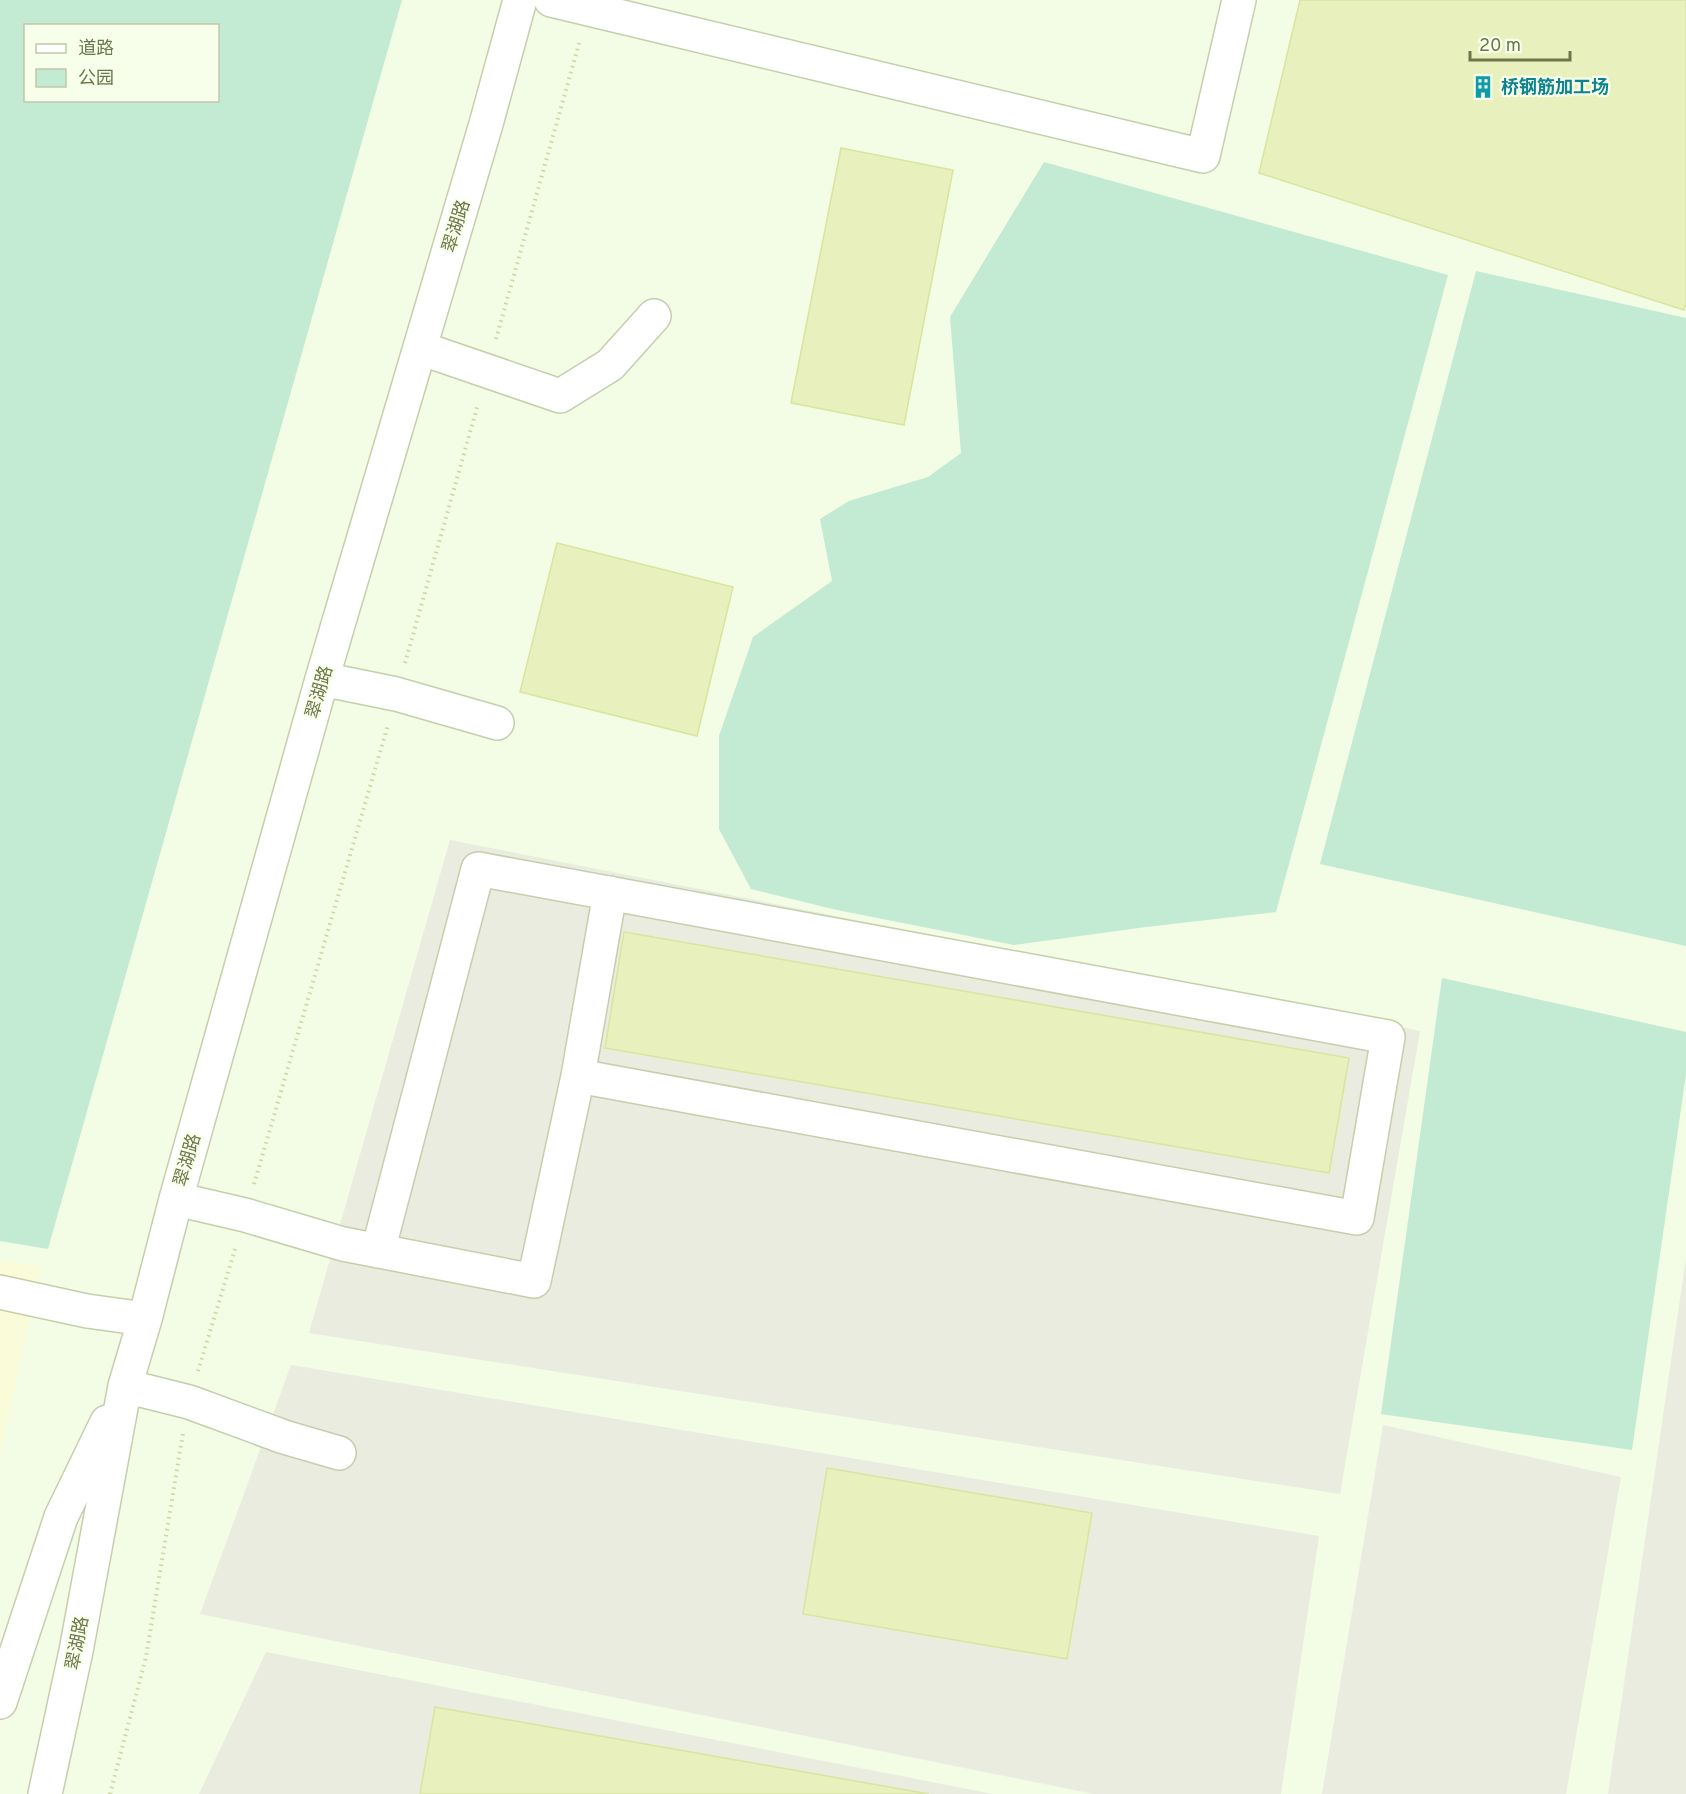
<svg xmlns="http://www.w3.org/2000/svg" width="1686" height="1794" font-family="Overpass,'Noto Sans SC',sans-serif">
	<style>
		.commercial { fill: #fafcd9 }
		.industrial { fill: #e9ecdf }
		.green { fill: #c3ead2; fill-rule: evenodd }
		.building { fill: #e8f1bd; stroke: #d9e49d; stroke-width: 1.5 }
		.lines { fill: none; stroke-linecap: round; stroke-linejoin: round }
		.minor-casing { stroke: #c6ceab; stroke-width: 36 }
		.path { stroke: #cdd6a0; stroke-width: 4; stroke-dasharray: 1.5 4.5; stroke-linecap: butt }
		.minor { stroke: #fff; stroke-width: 33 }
		.labels { text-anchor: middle; stroke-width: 4.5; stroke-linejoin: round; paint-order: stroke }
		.culture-label { font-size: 18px; font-weight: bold; fill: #0d838f; stroke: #f7ffeb; text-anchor: start }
		.street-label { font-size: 18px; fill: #6f754a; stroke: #f7ffeb }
	</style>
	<rect width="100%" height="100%" fill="#f3fce5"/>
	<!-- commercial -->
	<path class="commercial" d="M0,1260L41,1267L0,1456Z"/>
	<!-- industrial -->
	<path class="industrial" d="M450,840L1420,1031L1340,1494L309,1333Z
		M1686,1258V1794H1608Z
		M291,1365L1319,1536L1281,1794H1094L200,1614Z
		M1383,1425L1621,1477L1566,1794H1322Z
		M266,1652L993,1794H199Z"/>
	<!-- green -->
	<path class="green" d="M0,0H402L48,1249L0,1241ZM26,26H218V100H26Z
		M1044,162L1448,275L1276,912L1146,927L1014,945L837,910L751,889L719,829V736L753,637L832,581L820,519L849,501L928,477L961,453L950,317Z
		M1476,271L1686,318V946L1320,864Z
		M1442,978L1686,1032V1074L1632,1450L1381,1414Z"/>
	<!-- building -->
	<path class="building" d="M1300,0H1686V304L1684,310L1259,173Z
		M841,148L953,170L904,425L791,403Z
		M557,543L733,587L697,736L520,692Z
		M624,932L1349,1058L1329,1173L605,1048Z
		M827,1468L1092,1513L1067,1659L803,1614Z
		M435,1707L929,1794H420Z"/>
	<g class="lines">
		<!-- minor casing -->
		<g class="minor-casing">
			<path id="minor" d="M551,0L1203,156L1239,0
				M420,348L560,396L610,365L654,316
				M322,679L396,694L497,723
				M176,1199L245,1215L343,1244L534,1281L578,1076L610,893
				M378,1251L478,869L1388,1037L1357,1218L578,1076
				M0,1292L87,1311L145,1319
				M125,1386L189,1402L284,1437L339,1453
				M0,1702L61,1517L107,1422
				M45,1794L76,1651L125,1386L145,1319L176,1199L322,679L486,124L520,0"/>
		</g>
		<!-- path -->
		<path class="path" d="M496,339L580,40
			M405,663L478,404
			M254,1184L388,725
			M198,1371L236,1246
			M110,1794L146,1657L183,1433"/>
		<!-- minor -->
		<use href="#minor" class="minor"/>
	</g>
	<!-- icons -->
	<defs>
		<g id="building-bare" transform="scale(1.8)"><path d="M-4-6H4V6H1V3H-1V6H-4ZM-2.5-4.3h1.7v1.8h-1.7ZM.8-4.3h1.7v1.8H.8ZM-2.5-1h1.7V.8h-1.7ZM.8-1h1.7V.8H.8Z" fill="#0f9aa8" stroke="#f7ffeb" stroke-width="2.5" paint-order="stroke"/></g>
	</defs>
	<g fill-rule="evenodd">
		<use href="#building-bare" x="1483" y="87"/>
	</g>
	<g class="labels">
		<!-- culture labels -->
		<g class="culture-label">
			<text x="1501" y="93">桥钢筋加工场</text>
		</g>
		<!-- street labels -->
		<g class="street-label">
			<text transform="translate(456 226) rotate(-73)" y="6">翠湖路</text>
			<text transform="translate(319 692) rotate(-74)" y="6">翠湖路</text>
			<text transform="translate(187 1160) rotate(-74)" y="6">翠湖路</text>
			<text transform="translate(77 1643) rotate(-79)" y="6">翠湖路</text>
		</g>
	</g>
	<!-- legend -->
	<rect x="24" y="24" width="195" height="78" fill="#f7ffeb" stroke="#c1c8ab" stroke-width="1.5"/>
	<rect x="36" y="44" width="30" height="9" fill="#ffffff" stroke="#c1c8ab" stroke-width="1.5"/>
	<text x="78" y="54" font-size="18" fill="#6f754a">道路</text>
	<rect x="36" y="69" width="30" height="18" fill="#c3ead2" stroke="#c1c8ab" stroke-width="1.5"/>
	<text x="78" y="84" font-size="18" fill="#6f754a">公园</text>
	<!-- scale -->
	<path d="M1470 51v9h100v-9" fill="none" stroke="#6f754a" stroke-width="3"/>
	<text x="1479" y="51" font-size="18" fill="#6f754a" stroke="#f7ffeb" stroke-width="4.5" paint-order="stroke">20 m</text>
</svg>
